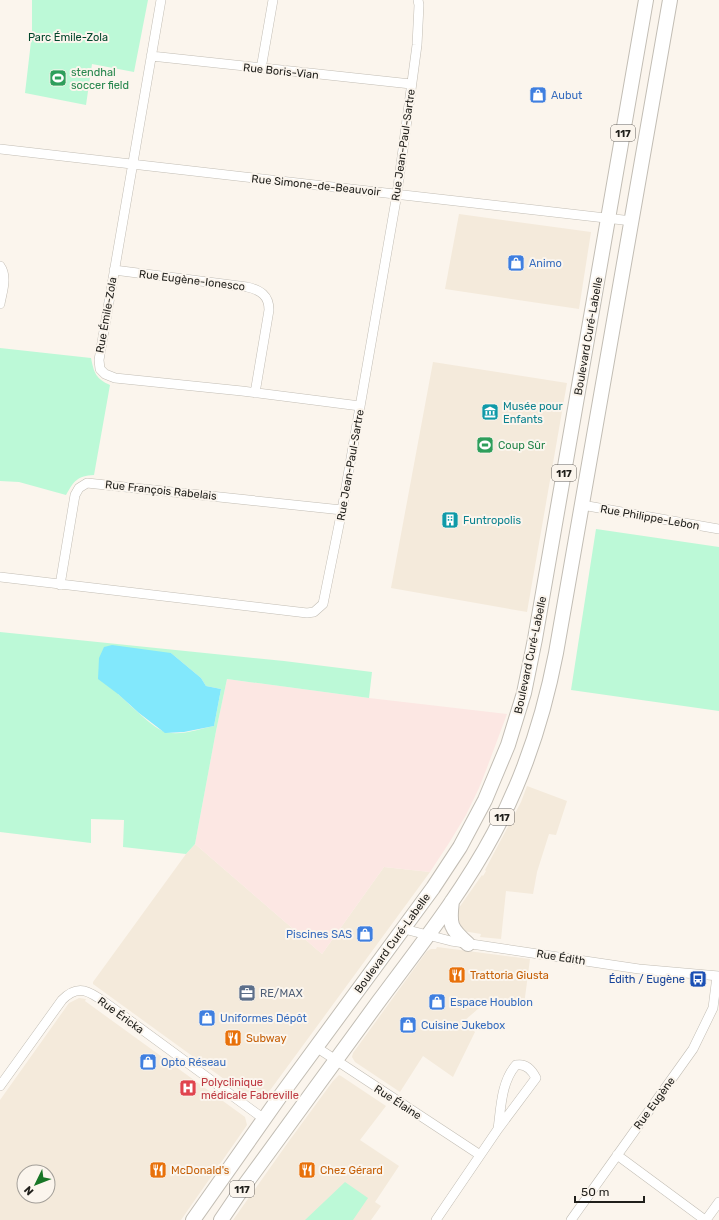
<svg xmlns="http://www.w3.org/2000/svg" width="719" height="1220" font-family="Rubik,sans-serif">
	<style>
		.built { fill: #f4eadb; fill-rule: evenodd }
		.industrial { fill: #fce7e3 }
		.green { fill: #bcf9d7; fill-rule: evenodd }
		.water { fill: #82e8fc }
		.lines { fill: none; stroke-linecap: round; stroke-linejoin: round }
		.minor-casing { stroke: #c2bdb4; stroke-width: 10 }
		.primary-casing { stroke: #c2bdb4; stroke-width: 16 }
		.minor { stroke: #fff; stroke-width: 9 }
		.primary { stroke: #fff; stroke-width: 14 }
		.labels { text-anchor: middle; stroke-width: 4; stroke-linejoin: round; paint-order: stroke }
		.shield { fill: #fbf5ed; stroke: #625f5a; stroke-width: 1 }
		.shield-label { font-size: 10px; font-weight: bold; fill: #201f1b }
		.park-label { font-size: 11px; fill: #02462c; stroke: #fbf5ed }
		.street-label { font-size: 11px; fill: #201f1b; stroke: #fbf5ed }
		.leisure-label { font-size: 11px; fill: #27864d; stroke: #fbf5ed; text-anchor: start }
		.shop-label { font-size: 11px; fill: #366cbe; stroke: #fbf5ed; text-anchor: start }
		.culture-label { font-size: 11px; fill: #0d838f; stroke: #fbf5ed; text-anchor: start }
		.food-label { font-size: 11px; fill: #c56008; stroke: #fbf5ed; text-anchor: start }
		.transit-label { font-size: 11px; fill: #164399; stroke: #fbf5ed; text-anchor: end }
		.service-label { font-size: 11px; fill: #4e5e75; stroke: #fbf5ed; text-anchor: start }
		.health-label { font-size: 11px; fill: #be3a42; stroke: #fbf5ed; text-anchor: start }
	</style>
	<rect width="100%" height="100%" fill="#fbf5ed"/>
	<!-- built -->
	<path class="built" d="M459,214L591,232L579,309L445,289Z
		M433,362L567,383L527,612L391,588Z
		M527,786L567,801L556,835L549,834L537,872L533,894L506,891L501,939L480,937L481,934L463,931L458,927L456,912L482,875L483,876L486,871L485,870L521,802Z
		M195,844L322,954L384,867L430,872L271,1089L263,1097H258L251,1094L246,1095L93,984V982L186,854Z
		M437,947L530,959L524,1005L486,1002L464,1021L475,1032L453,1077L423,1056L400,1092L355,1062L352,1057L353,1053L427,951L431,949H436Z
		M79,998L86,999L85,1001L245,1117L247,1125L245,1128L181,1220H0V1100L69,1003ZM24,1172H48V1196H24Z
		M339,1075L341,1076L386,1106L360,1140L399,1166L375,1202L381,1206L371,1220H233L289,1141L333,1081Z"/>
	<!-- industrial -->
	<path class="industrial" d="M227,679L369,698L507,714L488,765L479,788L466,815L449,843L430,872L384,867L322,954L195,844L216,731Z"/>
	<!-- green -->
	<path class="green" d="M32,0H148L134,72L92,64L86,105L25,93L32,33Z
		M0,348L91,358C94,373 96,379 110,385L94,475C77,476 74,481 66,495L19,482L0,481Z
		M596,529L719,547V711L571,690Z
		M0,632L284,661L372,672L369,698L227,679L216,731L195,844L186,854L123,847L124,820L91,819V843L0,832ZM171,653L201,678L206,686L221,689L214,726C199,729 181,736 166,732C156,731 126,701 118,694Z
		M345,1182L368,1198L353,1220H305Z"/>
	<!-- water -->
	<path class="water" d="M112,645L171,653L201,678L206,686L221,689L214,726L184,732L165,733L139,713L118,694L98,679L99,658L104,647Z"/>
	<g class="lines">
		<!-- minor casing -->
		<g class="minor-casing">
			<path id="minor" d="M161,0L99,360L100,369L105,374L115,378L242,391L360,406
				M151,56L411,84
				M261,69L273,0
				M0,149L632,221
				M0,266C8,277 2,292 0,304
				M114,270L247,287C260,290 269,295 269,310L255,393
				M582,505L719,529
				M0,577L307,613L314,612L323,604L342,510L397,194L417,45L419,5L418,0
				M60,585L75,495L79,488L87,483L342,510
				M404,929L451,941L639,969L719,976
				M316,1047L480,1155
				M0,1086L62,1000C80,981 93,994 110,1006L264,1119
				M617,1155L705,1220
				M436,1220L498,1129L536,1078C532,1070 526,1063 516,1065C501,1082 501,1108 498,1129
				M571,1220L693,1049L713,1008L717,976
				M706,1220L719,1202"/>
		</g>
		<!-- primary casing -->
		<g class="primary-casing">
			<path id="primary" d="M452,901C449,925 450,928 468,944
				M193,1220L281,1095L433,888L460,847L485,800L508,745L524,693L535,639L646,0
				M221,1220L244,1186C289,1124 334,1063 379,1001C419,947 462,893 494,833C524,777 544,715 556,653L670,0"/>
		</g>
		<!-- minor -->
		<use href="#minor" class="minor"/>
		<!-- primary -->
		<use href="#primary" class="primary"/>
	</g>
	<!-- icons -->
	<defs>
		<g id="stadium-square" transform="scale(0.9)"><rect x="-9" y="-9" width="18" height="18" rx="4" fill="#2e9e5b" stroke="#fbf5ed"/><path d="M0-5a6.5 5 0 1 0 0 10a6.5 5 0 1 0 0-10ZM-3.5-1.8h7v3.6h-7Z" fill="#fff"/></g>
		<g id="shop-square" transform="scale(0.9)"><rect x="-9" y="-9" width="18" height="18" rx="4" fill="#3f7fe0" stroke="#fbf5ed"/><path d="M-5-2.5h2.3a2.7 3.5 0 0 1 5.4 0H5L5.5 6h-11ZM-1.5-2.5h3a1.5 2.3 0 0 0-3 0Z" fill="#fff"/></g>
		<g id="museum-square" transform="scale(0.9)"><rect x="-9" y="-9" width="18" height="18" rx="4" fill="#0f9aa8" stroke="#fbf5ed"/><path d="M0-6L6-3V-2H-6V-3ZM-5-1h2V3h-2ZM-1-1h2V3h-2ZM3-1h2V3H3ZM-6 4H6V6H-6Z" fill="#fff"/></g>
		<g id="building-square" transform="scale(0.9)"><rect x="-9" y="-9" width="18" height="18" rx="4" fill="#0f9aa8" stroke="#fbf5ed"/><path d="M-4-6H4V6H1V3H-1V6H-4ZM-2.5-4.3h1.7v1.8h-1.7ZM.8-4.3h1.7v1.8H.8ZM-2.5-1h1.7V.8h-1.7ZM.8-1h1.7V.8H.8Z" fill="#fff"/></g>
		<g id="restaurant-square" transform="scale(0.9)"><rect x="-9" y="-9" width="18" height="18" rx="4" fill="#e8710a" stroke="#fbf5ed"/><path d="M-5-6h1v4h1v-4h1v4h1v-4h1v5L-1.5 .5V6h-2V.5L-5-1ZM5-6V6H3V1.5H1.5Q1.5-4 5-6Z" fill="#fff"/></g>
		<g id="bus-square" transform="scale(0.9)"><rect x="-9" y="-9" width="18" height="18" rx="4" fill="#1a4fb4" stroke="#fbf5ed"/><path d="M-5-6H5V4H4V6H2V4H-2V6H-4V4H-5ZM-3.5-4V0h7V-4ZM-3.5 1.2v1.5H-2V1.2ZM2 1.2v1.5H3.5V1.2Z" fill="#fff"/></g>
		<g id="office-square" transform="scale(0.9)"><rect x="-9" y="-9" width="18" height="18" rx="4" fill="#5c6f8a" stroke="#fbf5ed"/><path d="M-6-3h4V-5.5h4V-3h4V5H-6ZM-1-4.5V-3h2v-1.5ZM-6 0V1H6V0Z" fill="#fff"/></g>
		<g id="hospital-square" transform="scale(0.9)"><rect x="-9" y="-9" width="18" height="18" rx="4" fill="#e0444e" stroke="#fbf5ed"/><path d="M-5-5h3v3.5h4V-5h3V5h-3V1.5h-4V5h-3Z" fill="#fff"/></g>
	</defs>
	<g fill-rule="evenodd">
		<use href="#stadium-square" x="58" y="78"/>
		<use href="#shop-square" x="538" y="95"/>
		<use href="#shop-square" x="516" y="263"/>
		<use href="#museum-square" x="490" y="412"/>
		<use href="#stadium-square" x="485" y="445"/>
		<use href="#building-square" x="450" y="520"/>
		<use href="#shop-square" x="365" y="934"/>
		<use href="#restaurant-square" x="457" y="975"/>
		<use href="#bus-square" x="698" y="979"/>
		<use href="#office-square" x="247" y="993"/>
		<use href="#shop-square" x="437" y="1002"/>
		<use href="#shop-square" x="207" y="1018"/>
		<use href="#shop-square" x="408" y="1025"/>
		<use href="#restaurant-square" x="233" y="1038"/>
		<use href="#shop-square" x="148" y="1062"/>
		<use href="#hospital-square" x="188" y="1088"/>
		<use href="#restaurant-square" x="158" y="1170"/>
		<use href="#restaurant-square" x="307" y="1170"/>
	</g>
	<g class="labels">
		<!-- shield labels -->
		<g class="shield">
			<rect x="611" y="125" width="24" height="16" rx="3"/>
			<rect x="552" y="465" width="24" height="16" rx="3"/>
			<rect x="490" y="809" width="24" height="16" rx="3"/>
			<rect x="230" y="1181" width="24" height="16" rx="3"/>
		</g>
		<g class="shield-label">
			<text x="623" y="137">117</text>
			<text x="564" y="477">117</text>
			<text x="502" y="821">117</text>
			<text x="242" y="1193">117</text>
		</g>
		<!-- park labels -->
		<g class="park-label">
			<text x="68" y="41">Parc Émile-Zola</text>
		</g>
		<!-- street labels -->
		<g class="street-label">
			<text transform="translate(281 71) rotate(6)" y="4">Rue Boris-Vian</text>
			<text transform="translate(403 145) rotate(-82)" y="4">Rue Jean-Paul-Sartre</text>
			<text transform="translate(316 185) rotate(6)" y="4">Rue Simone-de-Beauvoir</text>
			<text transform="translate(192 280) rotate(7)" y="4">Rue Eugène-Ionesco</text>
			<text transform="translate(106 315) rotate(-80)" y="4">Rue Émile-Zola</text>
			<text transform="translate(588 336) rotate(-80)" y="4">Boulevard Curé-Labelle</text>
			<text transform="translate(350 465) rotate(-80)" y="4">Rue Jean-Paul-Sartre</text>
			<text transform="translate(161 490) rotate(6)" y="4">Rue François Rabelais</text>
			<text transform="translate(650 517) rotate(10)" y="4">Rue Philippe-Lebon</text>
			<text transform="translate(530 655) rotate(-78)" y="4">Boulevard Curé-Labelle</text>
			<text transform="translate(392 943) rotate(-54)" y="4">Boulevard Curé-Labelle</text>
			<text transform="translate(561 957) rotate(9)" y="4">Rue Édith</text>
			<text transform="translate(121 1015) rotate(36)" y="4">Rue Éricka</text>
			<text transform="translate(398 1102) rotate(33)" y="4">Rue Élaine</text>
			<text transform="translate(654 1103) rotate(-54)" y="4">Rue Eugène</text>
		</g>
		<!-- leisure labels -->
		<g class="leisure-label">
			<text x="71" y="76">stendhal<tspan x="71" dy="13">soccer field</tspan></text>
			<text x="498" y="449">Coup Sûr</text>
		</g>
		<!-- shop labels -->
		<g class="shop-label">
			<text x="551" y="99">Aubut</text>
			<text x="529" y="267">Animo</text>
			<text x="352" y="938" text-anchor="end">Piscines SAS</text>
			<text x="450" y="1006">Espace Houblon</text>
			<text x="220" y="1022">Uniformes Dépôt</text>
			<text x="421" y="1029">Cuisine Jukebox</text>
			<text x="161" y="1066">Opto Réseau</text>
		</g>
		<!-- culture labels -->
		<g class="culture-label">
			<text x="503" y="410">Musée pour<tspan x="503" dy="13">Enfants</tspan></text>
			<text x="463" y="524">Funtropolis</text>
		</g>
		<!-- food labels -->
		<g class="food-label">
			<text x="470" y="979">Trattoria Giusta</text>
			<text x="246" y="1042">Subway</text>
			<text x="171" y="1174">McDonald's</text>
			<text x="320" y="1174">Chez Gérard</text>
		</g>
		<!-- transit labels -->
		<g class="transit-label">
			<text x="685" y="983">Édith / Eugène</text>
		</g>
		<!-- service labels -->
		<g class="service-label">
			<text x="260" y="997">RE/MAX</text>
		</g>
		<!-- health labels -->
		<g class="health-label">
			<text x="201" y="1086">Polyclinique<tspan x="201" dy="13">médicale Fabreville</tspan></text>
		</g>
	</g>
	<!-- north arrow -->
	<g transform="translate(36 1184) rotate(227)"><circle r="19" fill="#fbf5ed" stroke="#a39f99"/>
	<path d="M0-3L7 15L0 10L-7 15Z" fill="#187626"/>
	<text y="-6" font-size="11" font-weight="bold" text-anchor="middle" fill="#201f1b">N</text>
	</g>
	<!-- scale -->
	<path d="M575 1196v6h69v-6" fill="none" stroke="#201f1b" stroke-width="2"/>
	<text x="581" y="1196" font-size="12" fill="#201f1b" stroke="#fbf5ed" stroke-width="3" paint-order="stroke">50 m</text>
</svg>
